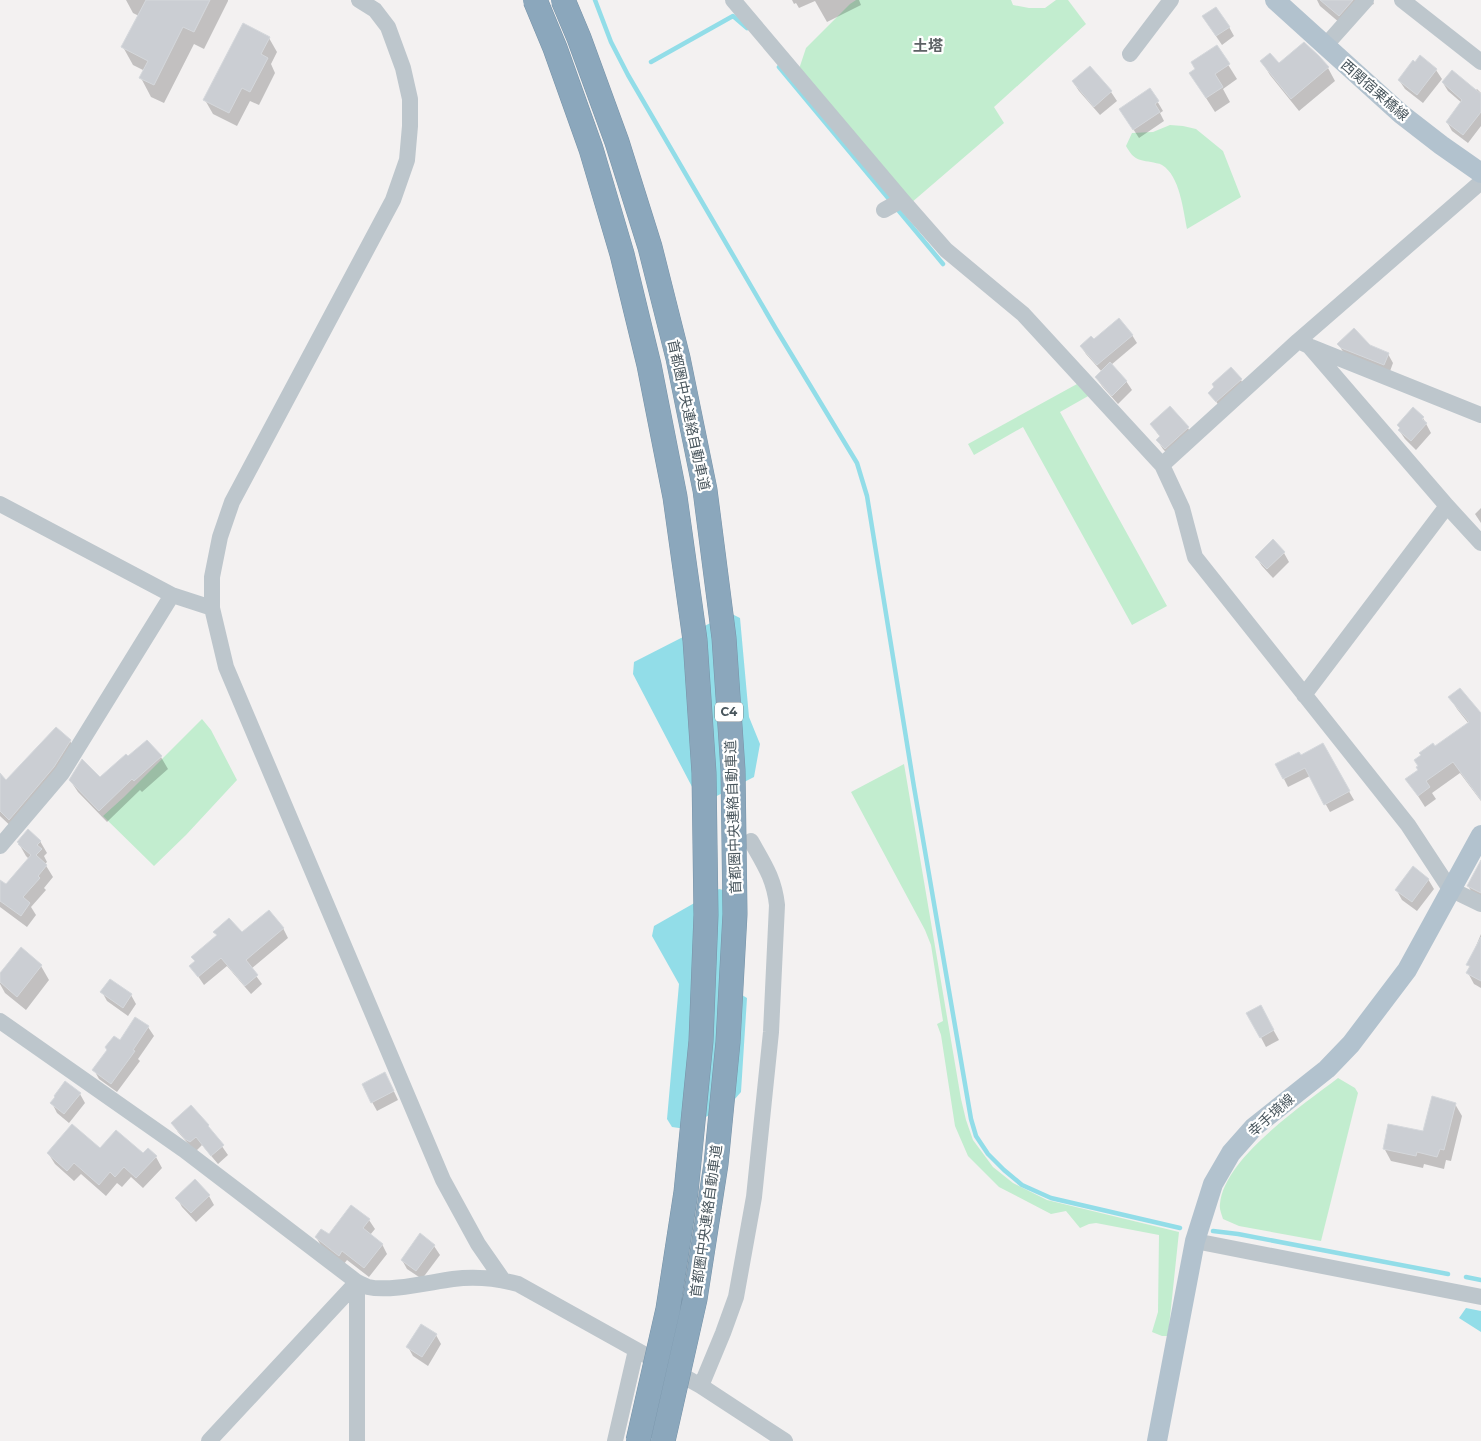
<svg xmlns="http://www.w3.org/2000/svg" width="1481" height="1441" font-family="Montserrat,'Noto Sans JP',sans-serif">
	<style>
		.green { fill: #c2edcf }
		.water { fill: #92dde8 }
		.shadow { fill: #0003 }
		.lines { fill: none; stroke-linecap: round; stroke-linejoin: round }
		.stream { stroke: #92dde8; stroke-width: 4.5 }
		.building { fill: #cbced3; stroke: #d5d8dc }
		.minor { stroke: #bdc6cc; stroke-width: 16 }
		.major { stroke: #b2c2ce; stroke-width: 20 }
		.highway-bridge-casing { stroke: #7793a8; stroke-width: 25; stroke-linecap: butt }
		.highway-bridge { stroke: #8ba7bc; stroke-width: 24 }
		.labels { text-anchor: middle; stroke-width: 4.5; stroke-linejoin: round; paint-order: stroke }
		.shield { fill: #fff; stroke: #80898e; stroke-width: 1 }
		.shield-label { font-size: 12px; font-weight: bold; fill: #49565d }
		.street-label { font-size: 14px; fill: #49565d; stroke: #fff }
		.neighbourhood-label { font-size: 15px; font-weight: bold; fill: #5d6265; stroke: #fff }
	</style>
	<rect width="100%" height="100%" fill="#f3f1f1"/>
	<!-- green -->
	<path class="green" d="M856,0H1011L1013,5L1029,8H1045L1056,0H1068L1086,24L994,107L1004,123L911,203L799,69L806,48L850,4Z
		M1170,125L1183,126L1196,129L1223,151L1241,197L1187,229C1183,210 1180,176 1162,165C1159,163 1154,163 1151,162C1136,160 1133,158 1126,146L1132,133L1153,132Z
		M1077,384L1090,395L1060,412L1167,606L1132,625L1023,427L974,455L968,444Z
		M202,719L211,730L237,780L186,835L154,866L103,816L124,797Z
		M904,764L961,1099L966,1120L973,1140L993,1167L1013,1183L1047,1200L1179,1232L1168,1336H1162L1152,1332L1158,1312L1159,1235L1096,1223L1089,1224L1080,1228L1066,1211L1051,1214L999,1187L968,1156L955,1126L941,1035L937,1024L943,1021L931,945L925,930L851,792Z
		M1338,1078L1355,1088L1358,1093L1321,1241L1239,1226L1223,1219C1222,1215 1219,1209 1220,1204C1224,1158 1303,1105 1338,1078Z"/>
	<!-- water -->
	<path class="water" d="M730,613L740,618L749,717L760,744L754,777L701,804L633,674L634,662Z
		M719,889L728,891L737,992L747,998L741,1092L734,1100L686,1129L672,1127L667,1119L679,984L652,936L654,926Z
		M1466,1308L1481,1311V1332L1459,1318Z"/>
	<!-- shadow -->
	<path class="shadow" d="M126,0H228V1L204,49L194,44L164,103L151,97L141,78L145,71L133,65L123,47L139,16L133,13Z
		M792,0H859L861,5L827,22L815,1L799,8L796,3L794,4Z
		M1317,0H1372L1374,4L1371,5L1347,29L1320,6Z
		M1203,17L1229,27L1234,36L1222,45Z
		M269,38L277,52L271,64L275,73L259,105L250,101L237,126L213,114L205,100Z
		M1217,47L1237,79L1223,89L1230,102L1215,112L1190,73L1196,69Z
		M1318,57L1328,68L1335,81L1299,111L1270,75L1262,62L1278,65Z
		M1420,57L1436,70L1442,79L1423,103L1405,89L1399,80Z
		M1090,67L1111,92L1117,101L1100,115L1079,91L1073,82Z
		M1443,83L1475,91L1477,89L1481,93V126L1468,143L1452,131L1447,122L1462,103L1448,91Z
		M1150,89L1163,111L1160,113L1164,121L1139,138L1126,118Z
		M1132,335L1137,343L1111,365L1126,381L1132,390L1118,404L1102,386L1096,377L1102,372L1086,354L1081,346Z
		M1338,344L1388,354L1393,363L1389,374L1344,353Z
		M1241,380L1246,389L1222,410L1210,393Z
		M1423,418L1431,433L1416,450L1405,439L1399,430Z
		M1151,424L1188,428L1193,437L1170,457L1163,449L1157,440L1160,437Z
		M1481,508V523L1475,514Z
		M1284,553L1289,562L1273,578L1262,566L1256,557Z
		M1450,697L1481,717V801L1460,773L1432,793L1436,799L1425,807L1407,779L1419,771L1435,748L1469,724L1457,709Z
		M70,741L78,755L18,833L0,816V775L6,781Z
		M147,741L161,757L168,769L142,792L140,790L107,822L78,792L70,780L100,779L128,758Z
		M1322,745L1354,800L1330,812L1310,776L1288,787L1284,779L1301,757Z
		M40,841L47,853L44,856L47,862L45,864L53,877L44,888L46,890L31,907L36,915L27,927L0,907V882L6,886L29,859L26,856L18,842Z
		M1481,869V900L1475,897L1468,886Z
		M1428,879L1434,889L1417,911L1402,900L1397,891Z
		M283,928L288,938L251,969L262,984L251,994L227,966L204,985L191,966L196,962L192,957L218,936L215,932L242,934Z
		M1481,934V988L1474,984L1468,973L1470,968L1468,965Z
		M41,966L49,980L26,1010L5,993L0,984V975Z
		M102,992L131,995L136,1004L128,1016L107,1001Z
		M1260,1006L1279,1040L1266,1047L1248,1013Z
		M135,1019L148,1027L154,1036L138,1059L140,1061L117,1092L99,1079L94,1070L120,1042Z
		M390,1083L398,1100L377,1111L372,1102Z
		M80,1094L85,1103L69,1123L57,1113L52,1103Z
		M1455,1104L1462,1116L1451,1161L1446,1160L1444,1169L1424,1164L1423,1168L1391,1161L1384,1148L1424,1133Z
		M191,1107L208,1126L228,1155L218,1164L202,1145L196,1151L192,1148L178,1132L172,1123Z
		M100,1150L156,1157L162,1168L143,1188L131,1177L122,1187L117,1183L106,1196L81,1174L74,1181L55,1164L48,1153Z
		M209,1196L214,1205L196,1222L182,1207L177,1198Z
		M352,1206L369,1220L375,1229L370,1235L382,1244L387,1254L369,1277L347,1260L344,1264L322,1247L316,1237L329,1235Z
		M420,1235L434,1246L440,1255L422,1279L407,1269L402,1260Z
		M436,1335L441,1344L428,1366L413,1356L408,1347Z"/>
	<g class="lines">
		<!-- stream -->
		<path class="stream" d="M595,0L611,42L628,75L776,329L857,463L867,496L914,787L971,1119L976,1136L988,1154L1004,1170L1022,1185L1051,1198L1180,1228
			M651,62L733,16L747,28
			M779,67L943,264
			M1213,1231L1238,1234L1448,1274
			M1466,1277L1481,1280"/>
	</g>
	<!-- building -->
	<path class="building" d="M146,0H210L194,32L183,27L154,85L139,78L148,61L121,47Z
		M1320,0H1353L1339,16Z
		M1216,7L1230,27L1216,36L1202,16Z
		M243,23L270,37L261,54L268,58L250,92L242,88L229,113L203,100Z
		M1304,42L1319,56L1329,67L1291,99L1260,61L1270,53L1279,63Z
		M1217,45L1230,64L1215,74L1223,87L1206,98L1189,73L1195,69L1191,62Z
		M1420,55L1437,69L1417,95L1398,80L1413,60L1415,62Z
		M1090,66L1112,91L1094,107L1072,81Z
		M1452,70L1481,94V112L1463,135L1446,122L1462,100L1442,82Z
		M1150,88L1159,101L1155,104L1160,112L1133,130L1119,109Z
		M1119,318L1133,335L1097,365L1080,346L1091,336L1094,339Z
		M1354,328L1370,345L1389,353L1384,365L1341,348L1337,344Z
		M1110,362L1127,381L1112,396L1095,377Z
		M1231,367L1242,379L1216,402L1208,393L1214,387L1212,384Z
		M1170,406L1189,427L1165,449L1156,440L1160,436L1150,424Z
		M1413,407L1424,417L1422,419L1427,423L1411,441L1398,430L1400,428L1397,425Z
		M1273,539L1285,552L1267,569L1255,557Z
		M1460,688L1481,713V800L1453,762L1426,781L1430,787L1418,796L1405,779L1418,770L1416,767L1418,766L1414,760L1421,755L1419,753L1433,743L1435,746L1469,722L1448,697Z
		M56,727L71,740L54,767L9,820L0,811V773L6,780Z
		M147,740L162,756L134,781L132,779L99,811L69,780L82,759L100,777L126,754L128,756Z
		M1323,743L1350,791L1324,805L1305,768L1283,779L1275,764L1299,752L1301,755Z
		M28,829L41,841L37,845L42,849L36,855L47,865L38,876L40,878L23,897L30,903L21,916L0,901V880L6,884L31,855L18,844L19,843L17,842Z
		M1481,860V893L1467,886Z
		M1413,866L1429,879L1412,902L1395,890Z
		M269,910L284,928L246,960L258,975L245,986L221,958L198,977L189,966L195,961L191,957L217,935L213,932L229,918L242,932Z
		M1481,937V981L1466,973L1470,966L1466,965Z
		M21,947L42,965L17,997L0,982V973Z
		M110,979L132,994L123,1008L100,992Z
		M1261,1005L1274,1030L1260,1038L1246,1013Z
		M135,1017L149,1026L133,1050L135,1051L111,1084L92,1070L107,1050L105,1047L114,1036L120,1040Z
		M385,1072L394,1091L371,1103L362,1084Z
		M65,1081L81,1093L64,1114L50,1103L55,1097L54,1096Z
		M1432,1096L1456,1103L1444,1150L1440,1149L1437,1157L1417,1152L1416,1156L1383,1149L1388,1124L1423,1131Z
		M191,1105L209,1125L208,1126L224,1145L211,1156L196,1137L190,1142L185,1139L171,1123Z
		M72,1124L100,1148L116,1130L143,1153L148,1148L157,1156L136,1178L124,1167L115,1177L110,1172L99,1185L74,1163L67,1171L47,1153Z
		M195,1179L210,1195L191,1213L175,1198Z
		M351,1205L370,1219L363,1228L383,1244L364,1268L342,1251L339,1256L315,1237L321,1229L329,1234Z
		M420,1233L435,1245L416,1271L401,1260Z
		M421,1324L437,1334L422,1357L406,1347Z"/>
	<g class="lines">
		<!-- minor -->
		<path class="minor" d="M733,0L902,200L946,250L1023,314L1162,465L1182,508L1195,557L1408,825L1450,889L1481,904
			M1402,0L1481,62
			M1325,46L1366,0
			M1130,54L1171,0
			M884,210L902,200
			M1298,341L1309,346L1447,506L1481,543
			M1311,347L1481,415
			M1162,465L1298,341L1481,182
			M0,504L172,595L212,608L226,667L443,1180L478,1244L503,1280
			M212,608V577L220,537L232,502L393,200L407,160L410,126V99L403,68L388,27L375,10L359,0
			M1304,695L1447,506
			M0,846L62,773L172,595
			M0,1021L184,1150L357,1282C361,1284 365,1286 368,1287C390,1292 430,1282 453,1279C476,1276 496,1278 518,1284L701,1386L785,1441
			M1195,1241L1481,1297
			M701,1386L723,1333L736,1297L754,1197L771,1032L777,905C774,878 764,864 751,841
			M209,1441L357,1282
			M357,1441V1282
			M615,1441L636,1350"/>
		<!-- major -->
		<path class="major" d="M1275,0L1401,114L1441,145L1481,173
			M1157,1441L1195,1241L1213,1184L1231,1153L1254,1127L1327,1069L1351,1044L1407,970L1481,835"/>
		<!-- highway-bridge casing -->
		<g class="highway-bridge-casing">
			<path id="highway-bridge" d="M535,0L555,48L591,149L622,254L649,365L675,497L695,640L704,773L706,915L701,1041L686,1192L668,1309L638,1441
				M563,0L579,38L617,142L650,247L678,358L705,490L724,638L733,770L735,914L728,1042L716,1164L695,1299L663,1441"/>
		</g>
		<!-- highway-bridge -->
		<use href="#highway-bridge" class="highway-bridge"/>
	</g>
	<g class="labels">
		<!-- shield labels -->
		<rect class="shield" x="715" y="702.5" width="28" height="19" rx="4"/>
		<g class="shield-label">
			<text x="729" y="716">C4</text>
		</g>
		<!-- street labels -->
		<g class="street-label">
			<text transform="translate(1375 90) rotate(41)" y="5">西関宿栗橋線</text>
			<text transform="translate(689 415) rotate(78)" y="5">首都圏中央連絡自動車道</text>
			<text transform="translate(733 817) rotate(-92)" y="5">首都圏中央連絡自動車道</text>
			<text transform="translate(1271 1115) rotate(-41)" y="5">幸手境線</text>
			<text transform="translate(706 1221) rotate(-82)" y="5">首都圏中央連絡自動車道</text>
		</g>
		<!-- neighbourhood labels -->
		<g class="neighbourhood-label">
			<text x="928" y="51">土塔</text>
		</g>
	</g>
</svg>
